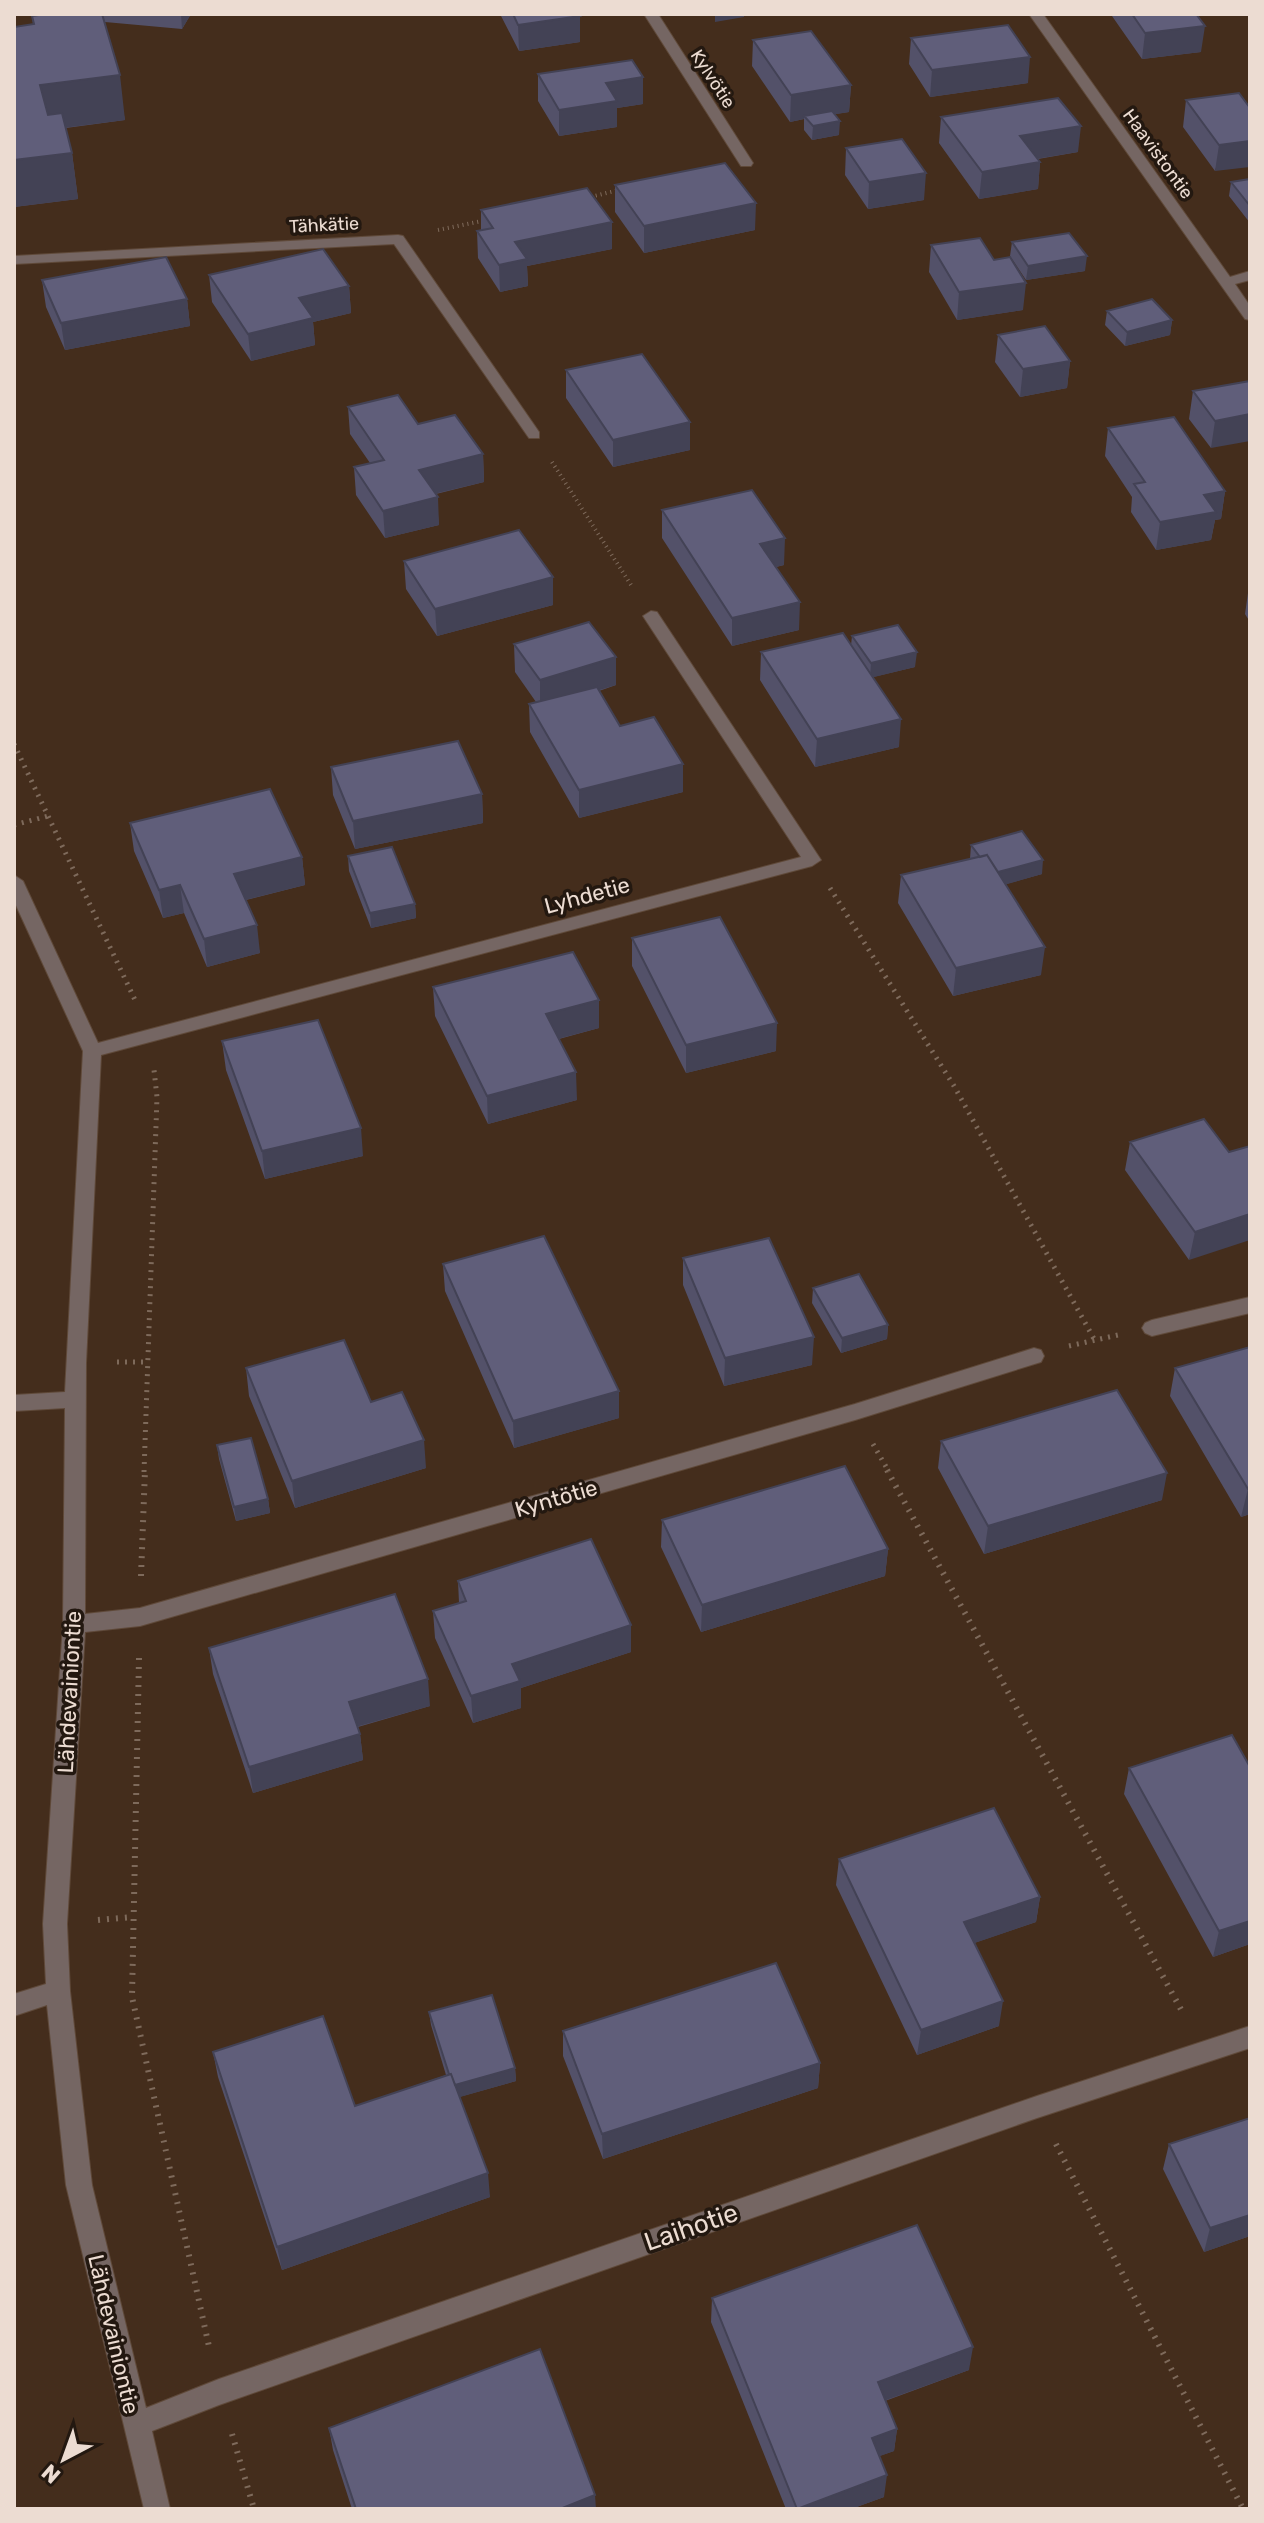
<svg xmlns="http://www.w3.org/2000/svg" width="1264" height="2523" font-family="Rubik,sans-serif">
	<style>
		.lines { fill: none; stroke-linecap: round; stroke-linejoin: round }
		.minor-casing { stroke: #5f4939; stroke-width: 2 }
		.path-far2 { stroke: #7e6a5b; stroke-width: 4; stroke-dasharray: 1 4; stroke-linecap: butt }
		.path-far1 { stroke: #7e6a5b; stroke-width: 5; stroke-dasharray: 2 6; stroke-linecap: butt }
		.path { stroke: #7e6a5b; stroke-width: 6; stroke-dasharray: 2 7; stroke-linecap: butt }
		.minor { fill: #756663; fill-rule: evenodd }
		.wall { fill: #535169 }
		.shaded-wall { fill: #434255 }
		.building { fill: #605e7a; stroke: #434255; stroke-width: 2 }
		.labels { text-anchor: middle; stroke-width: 7; stroke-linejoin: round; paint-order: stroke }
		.far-street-label { font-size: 18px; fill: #ecdcd2; stroke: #231810 }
		.street-label { font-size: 22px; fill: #ecdcd2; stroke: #231810 }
		.near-street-label { font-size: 26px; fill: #ecdcd2; stroke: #231810 }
	</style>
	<rect width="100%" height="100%" fill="#442d1c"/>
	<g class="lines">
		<!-- minor casing -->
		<g class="minor-casing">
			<path id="minor" d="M644,14H658L753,163L751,166H741Z
				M1029,14H1043L1230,277L1250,271V280L1235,284L1250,306V320L1245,319Z
				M398,235L403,236L539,432V438H529L394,244L14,264V256Z
				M651,611L657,612L821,860L812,866L101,1055L86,1363L85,1614L140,1608L855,1404L1034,1348L1041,1350L1044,1356L1041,1362L855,1420L140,1626L85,1632L67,1924L70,1991L92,2185L146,2408L219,2379L1037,2096L1250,2026V2048L1037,2118L219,2405L152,2431L170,2509H144L66,2185L47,2005L14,2016V1994L46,1984L43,1924L63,1624L65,1408L14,1411V1395L65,1392L83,1051L14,901V875L23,881L98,1043L801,857L643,616Z
				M1250,1297V1313L1152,1336L1145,1333L1142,1328L1145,1323L1152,1320Z"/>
		</g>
		<!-- path-far2 -->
		<path class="path-far2" d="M586,198L619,190
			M438,230L487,220
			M552,462L633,588"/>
		<!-- path-far1 -->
		<path class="path-far1" d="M14,744L135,1000
			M14,825L48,816
			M830,888L954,1086L1094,1339
			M1069,1346L1118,1335
			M117,1362H148
			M873,1444L889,1472
			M144,1472L157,1097L154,1070"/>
		<!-- path -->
		<path class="path" d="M887,1470L1184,2015
			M141,1576L145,1470
			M139,1658L132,1997L210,2351
			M98,1920L133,1917
			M1056,2144L1243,2509
			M232,2434L254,2509"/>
		<!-- minor -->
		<use href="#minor" class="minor"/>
	</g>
	<!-- wall -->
	<path class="wall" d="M14,14H191L182,29L105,22L125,120L66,128L72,153L78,199L14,207V27L33,24L32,16Z
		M500,14H578L580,16V42L519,51Z
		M1112,14H1196L1201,52L1142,59L1112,16Z
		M911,38L1028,83L930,97L909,64Z
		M753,40L851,85L849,112L835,114L839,135L812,140L804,130V119L790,122L752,66Z
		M538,74L643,104L617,108V127L559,136L538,101Z
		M1239,93L1215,171L1183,127L1186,100Z
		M941,117L1078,152L1038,159L1040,162L1038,189L979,199L939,143Z
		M846,148L924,200L868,209L845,175Z
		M1250,179V223L1229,196L1231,182Z
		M615,185L755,230L644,253L615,212Z
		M481,210L612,222V249L527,266L528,286L500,292L478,258L477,231L481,230Z
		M1012,242L1085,271L1026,280L1010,256Z
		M931,245L1023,310L957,320L929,272Z
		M209,275L349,286L351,313L313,322L315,345L251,361L212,302Z
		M42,280L187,299L190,326L65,350L46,307Z
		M1107,311L1172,320L1170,335L1125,346L1105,325Z
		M998,335L1070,361L1067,388L1020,397L995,362Z
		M566,370L690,450L613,467L566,398Z
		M1250,381L1211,448L1189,419L1193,391Z
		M348,407L418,424L483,454L484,482L436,494L439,525L385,538L356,495L354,467L370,463L350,434Z
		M1108,428L1225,491L1221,519L1215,520L1211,540L1156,550L1131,512L1132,497L1105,456Z
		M662,510L784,565L776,567L799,630L732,646L662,538Z
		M404,561L553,577V605L437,636L406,589Z
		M1249,586H1250V622L1245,614Z
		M852,636L915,667L873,677L899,747L815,767L760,680L761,652L851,645Z
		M514,644L616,657V685L599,691L620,726L683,792L579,818L530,732L529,704L536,702L515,672Z
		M331,767L482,794L483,823L355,849L333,795Z
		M130,823L302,857L305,885L246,900L260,953L207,967L184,913L163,918L134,851Z
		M971,845L1042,874L1006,884L1041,975L953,996L898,903L901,875L970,859Z
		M348,856L415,904L416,918L371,928L349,871Z
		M632,938L776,1051L686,1073L632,966Z
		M433,987L599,1000V1028L559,1039L577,1100L488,1124L435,1016Z
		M222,1041L363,1156L265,1179L226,1070Z
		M1130,1142L1229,1152L1189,1260L1125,1170Z
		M683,1258L812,1365L724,1386L683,1285Z
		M443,1264L619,1418L514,1448L445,1291Z
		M813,1288L888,1325L887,1339L841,1353L812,1303Z
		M1250,1347V1514L1241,1517L1170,1396L1175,1368Z
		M246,1368L426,1468L295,1508L249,1396Z
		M941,1441L1162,1500L984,1554L938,1468Z
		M217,1445L268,1499L270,1513L236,1521L219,1459Z
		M662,1520L888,1549L885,1576L701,1632L661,1547Z
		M458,1581L631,1652L521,1688V1708L473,1723L435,1638L433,1611L459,1603Z
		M209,1648L430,1706L358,1727L360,1734L363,1760L253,1793L213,1674Z
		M1129,1768L1250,1944L1213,1957L1124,1794Z
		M839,1859L1040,1897L1036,1922L974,1943L999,2026L917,2055L836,1885Z
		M429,2012L515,2068L516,2081L459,2097L490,2197L282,2270L218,2077L213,2052L355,2106L446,2075L431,2025Z
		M563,2031L820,2063L818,2088L603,2159L563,2056Z
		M1250,2118V2236L1204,2252L1163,2169L1169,2144Z
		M712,2298L969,2370L885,2401L897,2429L894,2451L879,2456L884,2497L851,2509H786L711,2322Z
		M329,2428L596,2509H352L333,2450Z"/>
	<!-- shaded-wall -->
	<path class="shaded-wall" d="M181,14H191L182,29Z
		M715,14H744V17L715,22Z
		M580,16V42L519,51L518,25Z
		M1205,26L1201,52L1142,59L1145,33Z
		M1030,57L1028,83L930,97L932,70Z
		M120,75L125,120L47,130L40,85Z
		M643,77V104L617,108V127L559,136V110L606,83Z
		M851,85L849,112L807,119L804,116V119L790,122L791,95Z
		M840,121L839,135L812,140L813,126Z
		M1081,126L1078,152L1017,162L1020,136Z
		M1250,141V167L1215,171L1219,145Z
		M72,153L78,199L14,207V160Z
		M1040,162L1038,189L979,199L982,172Z
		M926,173L924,200L868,209L869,182Z
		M756,203L755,230L644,253V226Z
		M612,222V249L527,266L528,286L500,292L499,265L515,242Z
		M1087,256L1085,271L1026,280L1028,266Z
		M1026,283L1023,310L957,320L959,292Z
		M349,286L351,313L313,322L315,345L251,361L248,334L299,298Z
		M187,299L190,326L65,350L61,323Z
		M1172,320L1170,335L1125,346L1127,332Z
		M1070,361L1067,388L1020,397L1023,369Z
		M1250,414V441L1211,448L1215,421Z
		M690,422V450L613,467V440Z
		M483,454L484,482L421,497L419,470Z
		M1225,491L1221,519L1215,520L1211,540L1156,550L1160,522L1204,495Z
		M438,497L439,525L385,538L383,511Z
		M785,538L784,565L759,571L760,544Z
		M553,577V605L437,636L435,609Z
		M800,602L799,630L732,646V618Z
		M917,652L915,667L870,678L871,663Z
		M616,657V685L540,708V680Z
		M901,719L899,747L815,767L817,739Z
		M683,764V792L579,818V790Z
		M482,794L483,823L355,849L353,821Z
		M302,857L305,885L237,902L234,874Z
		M1043,860L1042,874L990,889L992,874Z
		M180,885L184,913L163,918L159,890Z
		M415,904L416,918L371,928L370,913Z
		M257,925L260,953L207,967L204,939Z
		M1045,947L1041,975L953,996L956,968Z
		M599,1000V1028L546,1042V1014Z
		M777,1023L776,1051L686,1073V1045Z
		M576,1072L577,1100L488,1124L487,1096Z
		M361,1128L363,1156L265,1179L262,1151Z
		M1250,1214V1240L1189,1260L1195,1232Z
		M888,1325L887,1339L841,1353L842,1338Z
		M814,1337L812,1365L724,1386L725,1358Z
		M619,1391V1418L514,1448L513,1421Z
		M424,1440L426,1468L295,1508L292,1481Z
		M1167,1473L1162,1500L984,1554L988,1526Z
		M1248,1489H1250V1514L1241,1517Z
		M268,1499L270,1513L236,1521L234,1507Z
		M888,1549L885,1576L701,1632L702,1605Z
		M631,1625V1652L521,1688V1708L473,1723L471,1696L512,1664Z
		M428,1679L430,1706L352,1728L349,1702Z
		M360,1734L363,1760L253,1793L249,1767Z
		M1040,1897L1036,1922L960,1948L964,1922Z
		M1250,1921V1944L1213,1957L1219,1931Z
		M1003,2001L999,2026L917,2055L921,2030Z
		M820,2063L818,2088L603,2159L602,2134Z
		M515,2068L516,2081L453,2099L452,2086Z
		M488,2173L490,2197L282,2270L277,2247Z
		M1250,2215V2236L1204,2252L1210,2228Z
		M973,2347L969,2370L875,2404L878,2382Z
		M897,2429L894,2451L869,2460L872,2438Z
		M887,2475L884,2497L851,2509H796Z
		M595,2495L596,2509H560Z"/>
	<!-- building -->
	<path class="building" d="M45,14H102L120,75L40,85L48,115L62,113L72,153L14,160V27L34,24L32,16Z
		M513,14H578L580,16L518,25Z
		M1132,14H1196L1205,26L1145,33Z
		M1008,25L1030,57L932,70L911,38Z
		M811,31L851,85L791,95L753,40Z
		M632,60L643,77L606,83L617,101L559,110L538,74Z
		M1239,93L1250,108V141L1219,145L1186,100Z
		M1058,98L1081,126L1020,136L1040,162L982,172L941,117Z
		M832,111L840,121L813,126L804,116Z
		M902,139L926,173L869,182L846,148Z
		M725,163L756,203L644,226L615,185Z
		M1250,179V206L1231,182Z
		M587,188L612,222L515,242L527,259L499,265L477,231L493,228L481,210Z
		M1069,233L1087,256L1028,266L1012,242Z
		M980,238L994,260L1010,257L1026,283L959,292L931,245Z
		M323,249L349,286L299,298L313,318L248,334L209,275Z
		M166,257L187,299L61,323L42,280Z
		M1152,299L1172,320L1127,332L1107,311Z
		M1045,326L1070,361L1023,369L998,335Z
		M642,354L690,422L613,440L566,370Z
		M1250,381V414L1215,421L1193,391Z
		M398,395L418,424L455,415L483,454L419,470L438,497L383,511L354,467L384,460L348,407Z
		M1174,417L1225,491L1204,495L1216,512L1160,522L1134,484L1145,482L1108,428Z
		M752,490L785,538L760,544L800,602L732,618L662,510Z
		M519,530L553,577L435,609L404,561Z
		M589,622L616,657L540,680L514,644Z
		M898,625L917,652L871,663L852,636Z
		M843,633L901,719L817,739L761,652Z
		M597,687L620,726L654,717L683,764L579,790L529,704Z
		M458,741L482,794L353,821L331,767Z
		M270,789L302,857L234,874L257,925L204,939L180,885L159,890L130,823Z
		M1022,831L1043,860L998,872L987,855L980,857L971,845Z
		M392,847L415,904L370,913L348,856Z
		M987,855L1045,947L956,968L901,875Z
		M720,917L777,1023L686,1045L632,938Z
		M573,952L599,1000L546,1014L576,1072L487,1096L433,987Z
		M318,1020L361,1128L262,1151L222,1041Z
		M1204,1119L1229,1152L1250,1146V1214L1195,1232L1130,1142Z
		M544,1236L619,1391L513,1421L443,1264Z
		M769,1238L814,1337L725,1358L683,1258Z
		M859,1274L888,1325L842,1338L813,1288Z
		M344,1340L371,1402L402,1392L424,1440L292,1481L246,1368Z
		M1250,1347V1489H1248L1175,1368Z
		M1117,1390L1167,1473L988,1526L941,1441Z
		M251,1438L268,1499L234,1507L217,1445Z
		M845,1466L888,1549L702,1605L662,1520Z
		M591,1539L631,1625L512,1664L520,1681L471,1696L433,1611L466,1601L458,1581Z
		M395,1594L428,1679L349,1702L360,1734L249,1767L209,1648Z
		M1232,1735L1250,1767V1921L1219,1931L1129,1768Z
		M994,1808L1040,1897L964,1922L1003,2001L921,2030L839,1859Z
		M776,1963L820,2063L602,2134L563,2031Z
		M492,1995L515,2068L455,2085L451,2074H449L429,2012Z
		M323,2016L355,2106L451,2074L488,2173L277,2247L213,2052Z
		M1250,2118V2215L1210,2228L1169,2144Z
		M917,2225L973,2347L878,2382L897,2429L872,2438L887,2475L797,2509L712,2298Z
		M540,2349L595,2495L560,2509H356L329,2428Z"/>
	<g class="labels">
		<!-- far-street labels -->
		<g class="far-street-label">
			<text transform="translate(713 79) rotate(57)" y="6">Kylvötie</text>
			<text transform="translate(1158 154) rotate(54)" y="6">Haavistontie</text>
			<text transform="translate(324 225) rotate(-3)" y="6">Tähkätie</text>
		</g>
		<!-- street labels -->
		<g class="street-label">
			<text transform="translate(587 895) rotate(-15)" y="8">Lyhdetie</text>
			<text transform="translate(556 1498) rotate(-16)" y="8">Kyntötie</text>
			<text transform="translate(69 1692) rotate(-87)" y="8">Lähdevainiontie</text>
			<text transform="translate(114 2334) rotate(77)" y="8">Lähdevainiontie</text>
		</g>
		<!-- near-street labels -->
		<g class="near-street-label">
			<text transform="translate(691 2227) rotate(-19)" y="9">Laihotie</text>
		</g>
	</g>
	<!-- border -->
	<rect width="1264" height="2523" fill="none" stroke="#ecdcd2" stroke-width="32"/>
	<!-- north arrow -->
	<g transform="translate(64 2459) rotate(221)" stroke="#231810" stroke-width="6" paint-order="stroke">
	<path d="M0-6L14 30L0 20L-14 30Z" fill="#ecdcd2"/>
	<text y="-12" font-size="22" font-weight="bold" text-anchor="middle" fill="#ecdcd2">N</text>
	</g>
</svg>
